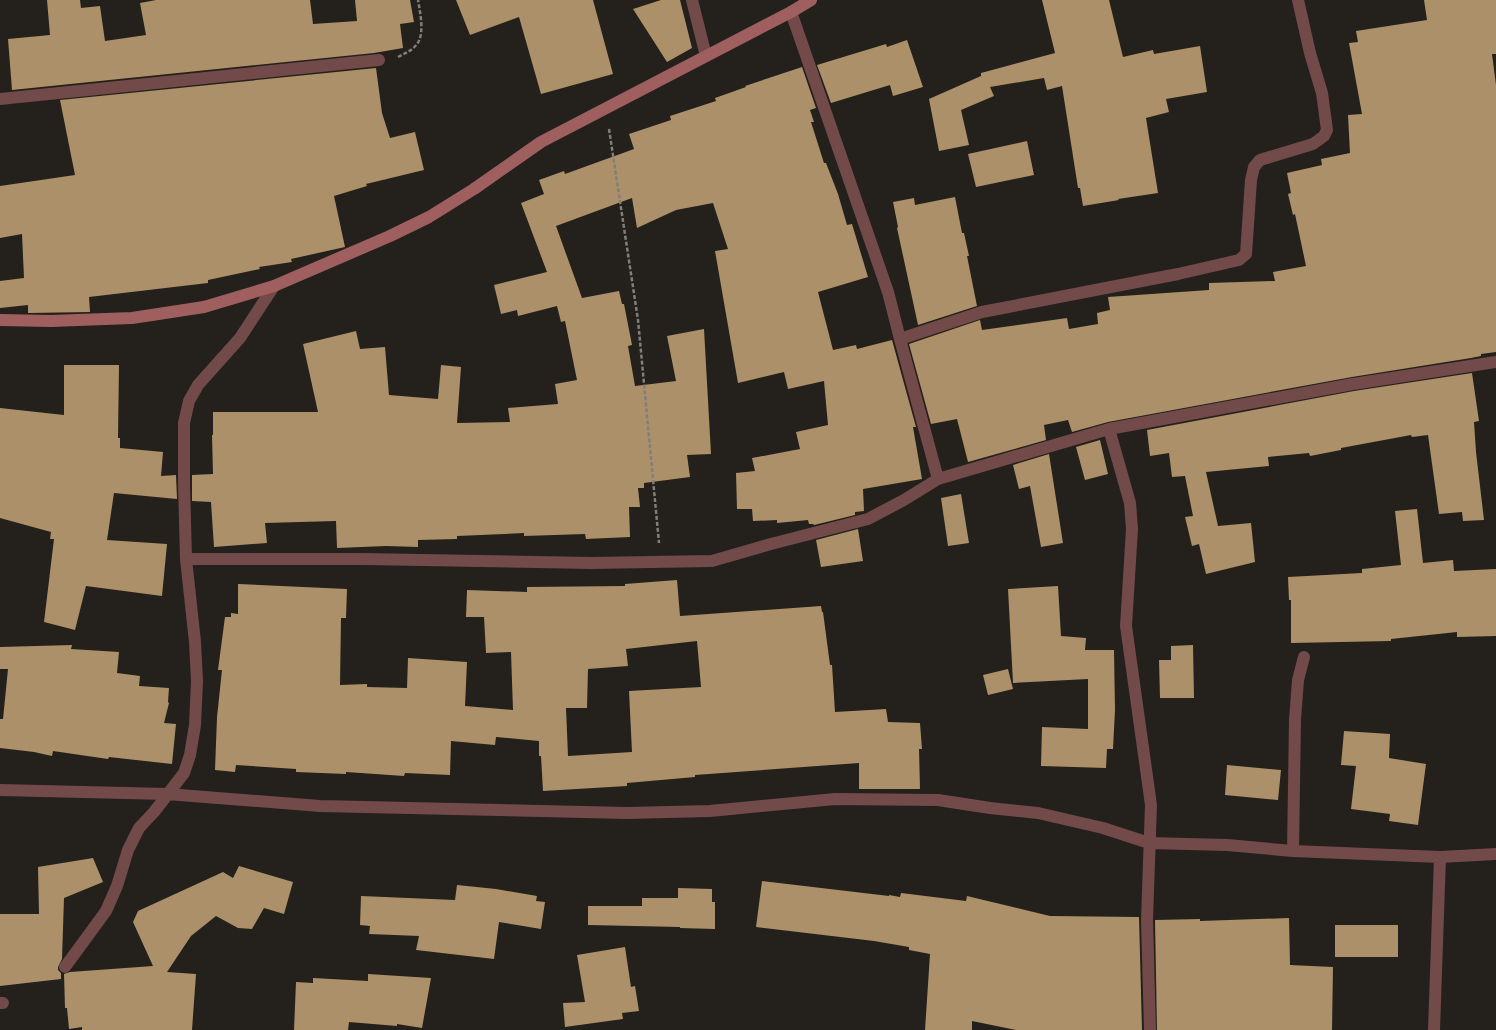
<svg xmlns="http://www.w3.org/2000/svg" width="1496" height="1030" font-family="'Asap Condensed',sans-serif">
	<style>
		.building { fill: #ac9069; fill-rule: evenodd }
		.lines { fill: none; stroke-linecap: round; stroke-linejoin: round }
		.path { stroke: #827f7b; stroke-width: 2.5; stroke-dasharray: 4 2; stroke-linecap: butt }
		.street { stroke: #724a49; stroke-width: 12 }
		.secondary { stroke: #9f5f5f; stroke-width: 12 }
	</style>
	<rect width="100%" height="100%" fill="#24201b"/>
	<!-- building -->
	<path class="building" d="M47,0H80L81,8L100,6L105,41L146,35L140,3L156,0H310L313,24L357,21L355,0H410L414,22L400,24L403,48L374,53L12,90L8,39L50,35Z
		M456,0H593L613,74L541,94L519,17L470,35Z
		M661,0H680L692,48L667,62L633,9Z
		M1042,0H1109L1123,57L1153,50L1154,54L1200,46L1207,92L1166,99L1169,112L1146,118L1158,193L1118,199L1119,200L1083,206L1080,188H1078L1062,86L1047,90L1044,78L990,87L994,96L961,110L969,145L939,151L929,99L981,76V73L1055,53Z
		M1424,0H1496V54H1492L1496,85V352L1481,354V356L1471,358L1352,377L1108,422L1072,432L1068,420L1044,425L1046,440L968,462L957,419L931,424L909,344L980,320L982,330L1067,318L1069,329L1098,324L1097,313L1110,310L1108,297L1209,290V283L1275,281L1273,272L1306,266L1295,214L1293,215L1288,194L1291,193L1287,173L1322,165L1321,159L1350,153L1348,115L1362,114L1349,43L1358,42L1356,31L1427,20Z
		M907,40L923,87L893,96L890,85L831,103L817,65L886,44L887,47Z
		M802,67L816,108L810,110L814,122H811L824,163H826L838,194L847,225L852,224L868,277L818,292L833,350L856,345L857,349L892,340L916,427H913L922,479L863,489L864,511L855,512V515L814,525L813,524H809L808,520L777,523V520L753,521L752,509H737L736,473L755,471L752,458L800,449L796,432L828,425L824,381L788,389L784,372L738,383L715,251L728,249L713,203L676,210L637,228L632,198L556,226L582,298L619,291L622,304H624L632,345L628,346L635,386L676,381L667,336L704,329L711,454L687,455L690,477L644,483V488H638L640,507H629L630,537L586,539L585,534L524,536V533L457,536V539L418,540V547L386,546L337,548L336,521L265,523L267,543L214,547L211,502L192,501V475L213,474L212,435H213V412H318L303,344L356,331L360,349L385,347L389,395L438,399L441,365L461,367L457,423L510,422L508,408L558,404L555,384L577,380L565,321L561,322L557,306L518,316L517,310L501,314L494,285L547,272L521,203L544,194L539,180L564,171L565,174L634,149L629,134L671,120L670,116L716,101L715,98L746,87L745,86Z
		M376,68L382,113L390,138L415,132L424,170L366,184L367,186L334,196L345,247L291,259L292,262L259,267L260,269L208,280V283L89,297L90,312L28,313V305L0,308V281L24,278L22,234L0,238V186L75,175L60,100Z
		M1027,141L1034,175L976,187L968,154Z
		M955,197L962,233H964L969,256H967L977,306L918,325L897,228L898,227L893,202L914,198L915,205Z
		M64,365H119L118,438H120V448L163,452L161,476L176,475L177,499L114,493L107,540L167,544L162,596L86,586L75,630L44,622L54,539H50L51,532L0,518V408L64,415Z
		M1472,373L1479,421L1474,422L1476,452L1484,520L1463,521L1462,512L1439,514L1428,435L1412,437L1411,435L1341,448V450L1310,456L1309,453L1268,457L1269,466L1206,472L1218,526L1251,523L1255,562L1206,574L1199,544L1192,546L1185,517L1193,516L1185,476L1172,477L1169,453L1150,456L1147,430L1354,391Z
		M1100,440L1108,474L1085,480L1076,447Z
		M1049,454L1063,543L1041,547L1030,486L1019,489L1013,465Z
		M961,494L969,543L948,546L941,498Z
		M1417,509L1423,563L1453,560L1454,571L1496,569V636L1457,637V632L1391,639V641L1291,643V600H1289L1288,577L1362,573V569L1401,565L1395,511Z
		M858,529L863,561L821,567L816,540Z
		M677,580L680,616L821,606L822,612H823L830,665H832L835,712L886,709L888,722L920,723L922,749H919L920,789H859V763L695,775V777L627,783V786L543,791L541,756H539V741L496,737L495,745L451,741L450,775L405,773L404,776L346,772V774L296,772V769L236,765L235,772L215,770L217,717L222,670H218L225,617H231V613L238,614V584L347,589L346,618H341L340,685L367,684V687L407,688L408,658L467,662L465,706L513,710L511,652L486,653L484,617H466L467,590L527,592V587L625,586V584ZM697,641L701,687L629,691L632,752L568,756L566,708H587L588,669L628,666L626,649Z
		M1058,586L1061,636L1086,638L1085,650H1114L1115,710L1113,749H1107L1106,768L1041,766L1042,727L1088,729V679L1013,683L1008,589Z
		M72,645L71,649L119,652L117,673L140,676L139,686L169,688L168,702L169,703L164,723L176,724L172,764L109,757L108,759L53,751L52,756L34,752L0,748V719H3L8,669H0V647Z
		M1193,645L1194,698H1160L1159,660H1171V646Z
		M1008,669L1013,689L988,695L983,675Z
		M1344,731L1390,734L1389,758L1426,764L1418,825L1389,821L1390,814L1351,809L1356,766L1341,765Z
		M1227,765L1281,770L1278,800L1225,795Z
		M93,858L103,882L64,898L62,959L58,967V970L61,973V979L0,986V914H39L38,867Z
		M239,866L293,882L284,914L264,908L252,929L238,928L216,916L191,936L167,972L196,974L192,1030H82V1027L69,1029L67,1008H65L64,974L70,972L153,966L133,922L138,911L223,872L233,878Z
		M762,881L889,896V895L900,897L901,893L966,901L967,896L1050,916L1139,917L1142,1030H1016L972,1021V1030H925L930,954L909,950V947L874,941L756,927Z
		M457,885L496,889L537,896L536,901L545,902L541,929L499,922L494,959L416,950L419,936L369,934L370,926L360,925L361,896L455,900Z
		M678,888L712,889V902H715V929L680,928V927L588,925V906H642V898H678Z
		M1289,918L1290,965L1333,967L1332,1030H1157L1155,920L1200,919V921Z
		M1335,925H1398V957H1335Z
		M625,947L631,987L635,986L639,1011L622,1013L623,1019L565,1027L563,1003L585,1002L577,955Z
		M368,974L431,978L422,1028L397,1024V1026L349,1022L348,1030H294L296,982L313,983V978L368,981Z"/>
	<g class="lines">
		<!-- path -->
		<path class="path" d="M398,57C405,53 412,51 417,44C425,34 420,12 418,0
			M609,129L638,320L659,543"/>
		<!-- street -->
		<path class="street" d="M692,0L706,56
			M791,12L888,292L900,339L938,479
			M0,99L379,60
			M900,339L982,312L1178,274L1239,260L1246,254L1251,180L1254,167L1260,160L1313,144L1324,136L1327,130L1322,93L1310,53L1298,0
			M1109,429L1130,503L1132,529L1126,626L1151,805L1147,920L1150,1030
			M186,559H363L591,563L712,561L771,544L868,519L904,500L938,479L1109,429L1353,384L1496,362
			M0,790L167,794L320,806L627,813L710,811L835,799L938,800L990,808L1038,813L1103,828L1149,843L1227,845L1293,851L1440,857L1496,854
			M1293,851L1295,720L1298,680L1304,657
			M65,967L106,911L117,886L128,850L139,828L154,812L184,773L190,755L195,725L197,681L195,642L186,559L184,483V423L189,401L198,385L240,338L274,286
			M0,1003H3
			M1434,1030L1440,857"/>
		<!-- secondary -->
		<path class="secondary" d="M0,320L51,321L132,318L204,307L274,286L390,236L429,217L474,189L541,142L791,12L811,0"/>
	</g>
</svg>
